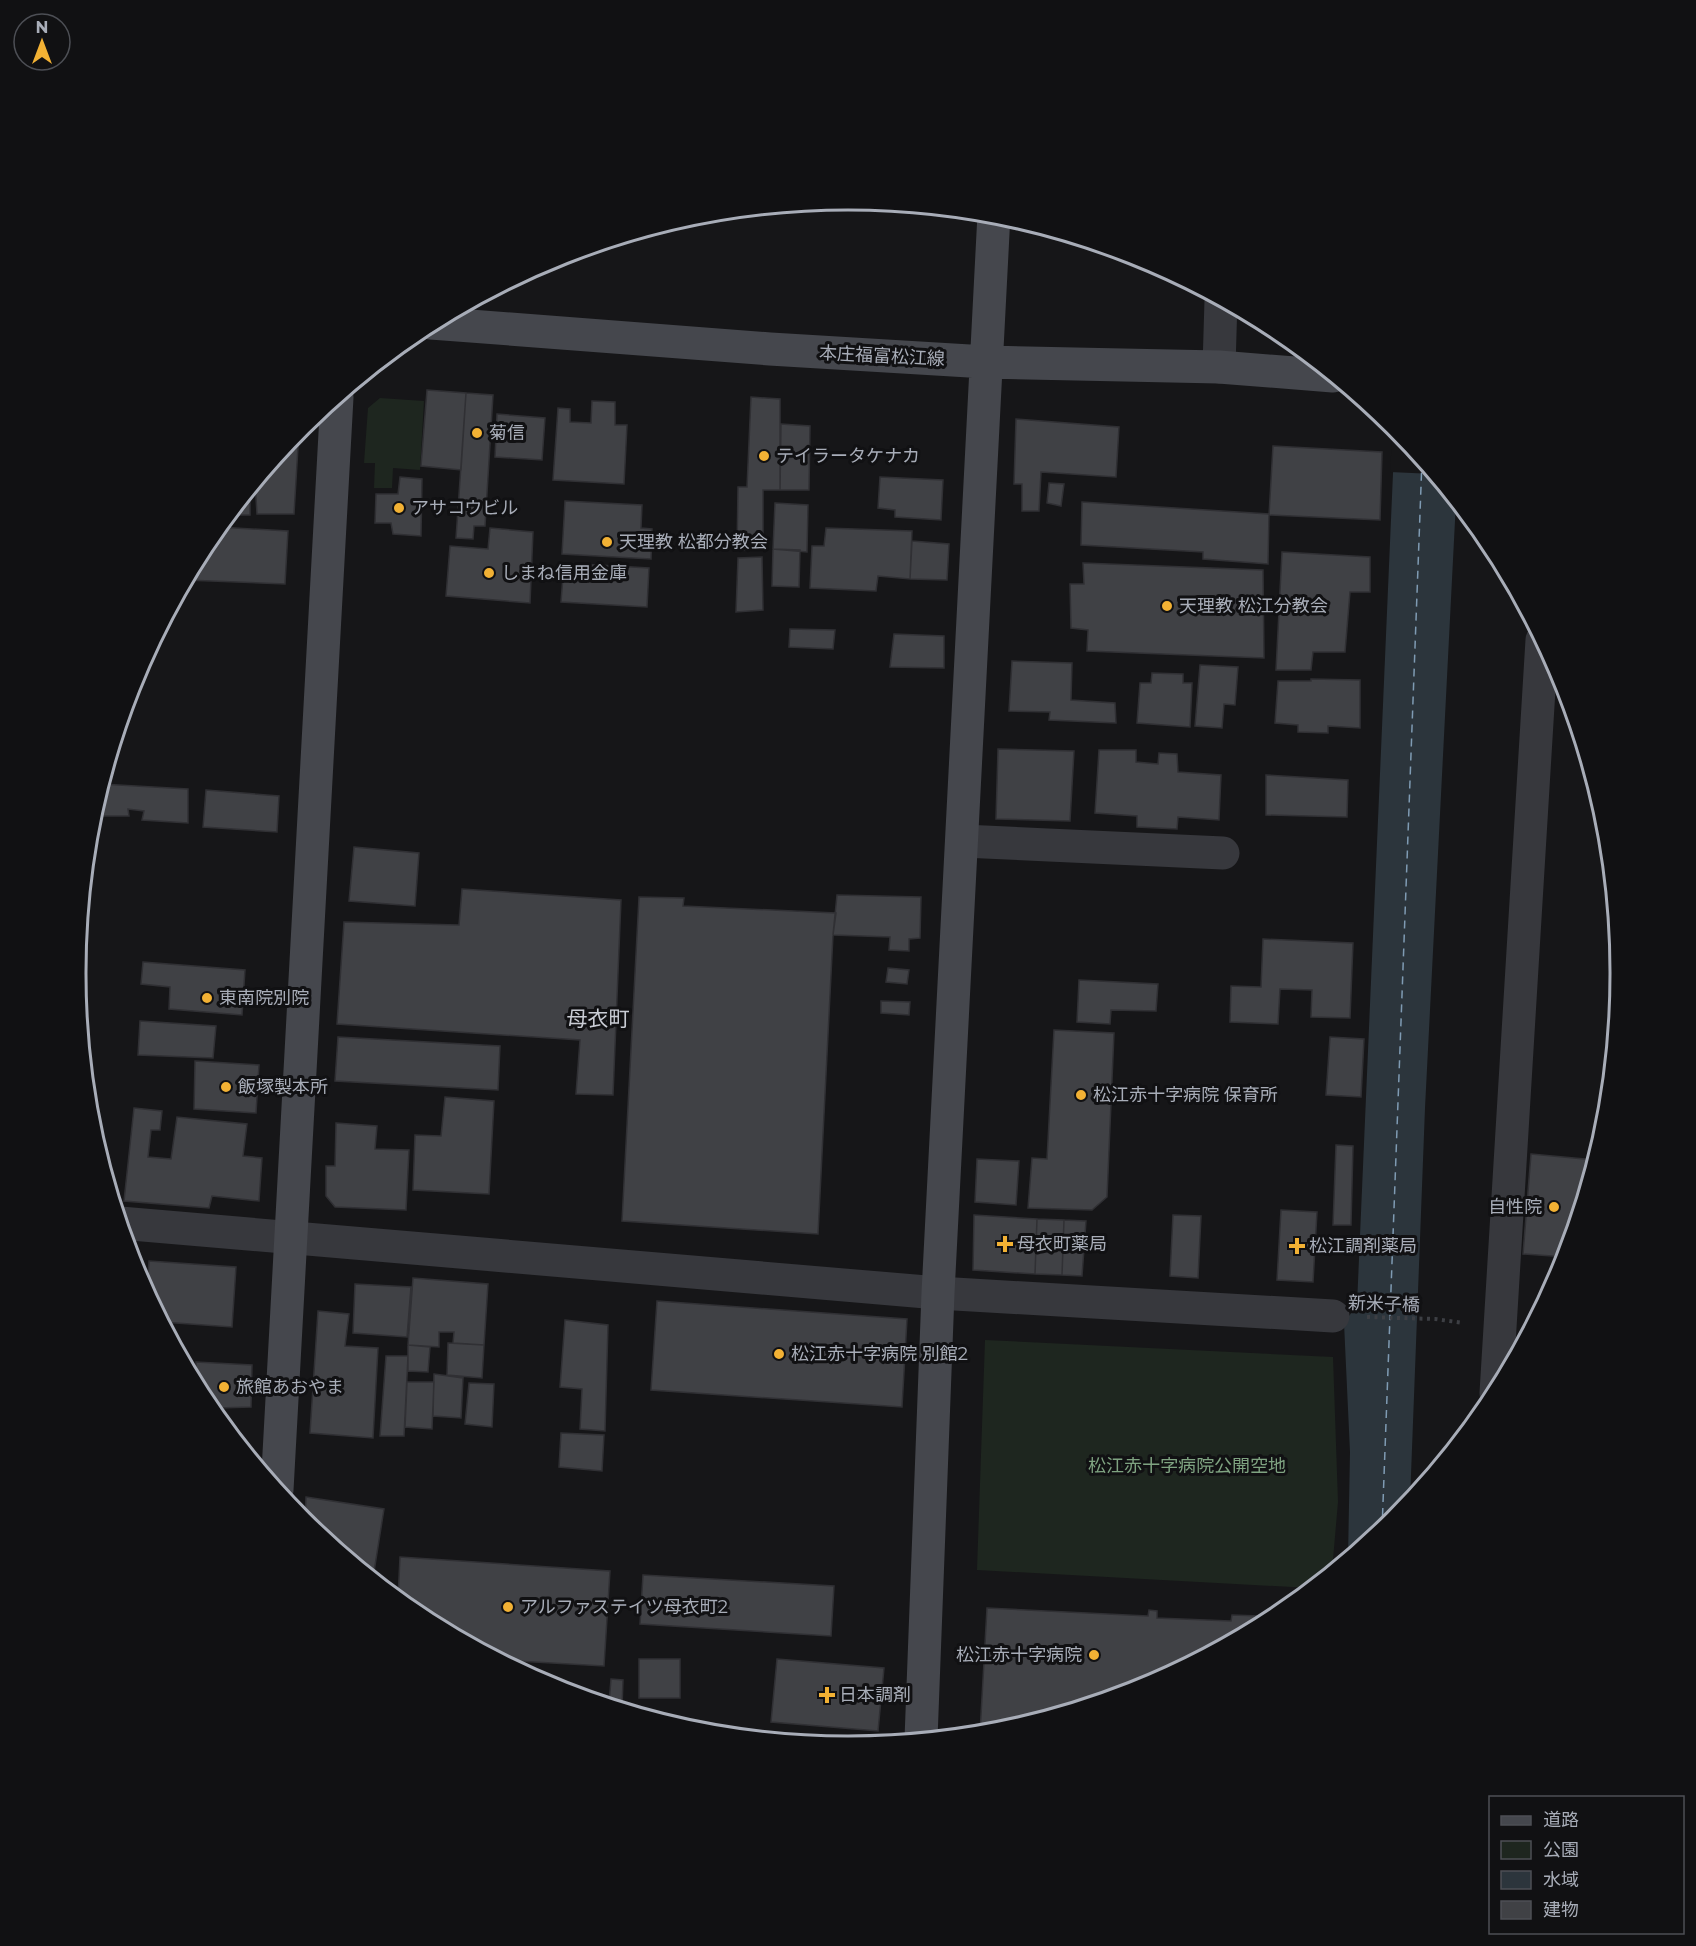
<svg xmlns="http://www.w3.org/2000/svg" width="1696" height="1946" font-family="Montserrat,'Noto Sans JP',sans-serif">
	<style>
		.green { fill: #1e261f }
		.water { fill: #2c353c }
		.pier { fill: #161618 }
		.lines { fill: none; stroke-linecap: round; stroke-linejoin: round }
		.ferry { stroke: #7f9bb3; stroke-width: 1.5; stroke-dasharray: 8 6; stroke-linecap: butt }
		.building { fill: #404145; stroke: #303034; stroke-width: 1.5 }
		.path { stroke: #3d3f44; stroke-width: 4; stroke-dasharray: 3 4.5; stroke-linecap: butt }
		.street { stroke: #37383d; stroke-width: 33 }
		.secondary { stroke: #45474d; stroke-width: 33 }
		.poi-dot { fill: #f2b134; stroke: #111113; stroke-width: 2 }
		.labels { text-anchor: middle; stroke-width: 6; stroke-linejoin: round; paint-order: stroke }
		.street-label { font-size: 18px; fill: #a8adb8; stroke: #111113 }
		.poi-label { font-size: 18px; fill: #a8adb8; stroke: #111113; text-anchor: start }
		.park-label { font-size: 18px; fill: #7fa381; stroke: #111113 }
		.quarter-label { font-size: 21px; fill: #c9ccd4; stroke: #111113 }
		.rim { fill: none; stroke: #a8adb8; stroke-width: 3 }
	</style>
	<rect width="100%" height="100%" fill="#161618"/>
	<!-- green -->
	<path class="green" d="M380,398L424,401L420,470L393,468L392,488H374L375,463H364L368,408Z
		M985,1340L1333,1357L1338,1502L1332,1571L1311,1588L977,1570Z"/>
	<!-- water -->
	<path class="water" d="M1395,427L1456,501L1425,1108L1410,1501L1394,1520L1348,1558L1350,1452L1344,1323L1357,1305Z"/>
	<!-- pier -->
	<path class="pier" d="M1393,425L1395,427L1434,474L1390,472Z"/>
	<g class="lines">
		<!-- ferry -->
		<path class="ferry" d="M1382,1530L1422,460"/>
	</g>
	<!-- building -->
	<path class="building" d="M427,390L466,393L461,470L421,466Z
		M466,393L493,395L485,526H474L473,539L456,538Z
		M751,397L780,399V490H763V550H737L738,487H747Z
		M592,401L615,402V425H627L624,484L553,480L558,408L570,409V422L591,423Z
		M497,414L545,418L542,460L495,457Z
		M1016,419L1119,427L1116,477L1041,472L1039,511H1022V484H1014Z
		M781,424L810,426L809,490H780Z
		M299,430L294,514H257L255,482Z
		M1273,446L1382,452L1380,520L1269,515Z
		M400,477L422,479L421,536L393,534L391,523H375L376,494H398Z
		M880,477L943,480L941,520L895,517V510L878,508Z
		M1049,483L1064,484L1061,506L1047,503Z
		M249,491H250V515H229Z
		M565,501L642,505L641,528L652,529L651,559L562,554Z
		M1082,502L1269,514L1268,564L1203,559V552L1081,545Z
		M775,503L808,505L807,552L773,549Z
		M218,527L288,531L285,584L186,580L205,543Z
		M490,528L533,532L530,603L446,596L450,546L488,549Z
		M826,528L912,531L910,579L878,576L876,591L810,588L812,546H824Z
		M912,541L949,544L947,580L910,579Z
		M773,549L800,550L799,587L772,586Z
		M1282,552L1370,557V592H1350L1345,652H1313L1311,670H1276Z
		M762,557L763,610L736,612L738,558Z
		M564,563L649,568L647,607L561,602Z
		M1083,563L1263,570L1264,658L1087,651L1088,630L1071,628L1070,584H1084Z
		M790,629L835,630L833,649L789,647Z
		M894,634L944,636V668L890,667Z
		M1012,661L1072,663L1071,700L1115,703L1116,723L1049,720L1050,712L1009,711Z
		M1200,665L1238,667L1235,705L1224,704L1222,728L1195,726Z
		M1152,673L1183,674V683H1192L1190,727L1137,723L1140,683H1151Z
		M1311,679L1360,680V728L1328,726V733L1298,732V725L1275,723L1278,681H1311Z
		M998,749L1074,751L1070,821L996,819Z
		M1099,750H1136V762L1158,764L1159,753L1177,754L1178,772L1221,775L1219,820L1178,817L1177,829L1137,827V816L1095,813Z
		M1266,775L1348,780L1347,817L1266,815Z
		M101,784L188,789V823L142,820L144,811L128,809L129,816H103V809L96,807Z
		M206,790L279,796L277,832L203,827Z
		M354,847L419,853L415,906L349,901Z
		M462,889L621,900L613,1095L576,1094L580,1040L337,1024L344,922L459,925Z
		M837,895L921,897L920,938L909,939V951L889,950L890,937L833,935Z
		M639,897L684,898L683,906L836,913L833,935L818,1234L622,1221Z
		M1263,939L1353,943L1350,1018L1311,1017L1312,990L1280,989L1278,1024L1230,1022L1231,986L1261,987Z
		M143,962L245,970L242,1015L169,1009L170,987L141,984Z
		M888,968L909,970L907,984L886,982Z
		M1079,980L1158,984L1156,1011L1111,1010L1110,1024L1077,1022Z
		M881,1001L910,1002L909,1015L881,1013Z
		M140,1021L216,1026L213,1058L138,1055Z
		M1054,1030L1114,1033L1107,1197L1092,1210L1028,1208L1032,1158L1047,1159Z
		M338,1037L500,1046L498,1090L335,1081Z
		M1330,1037L1364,1039L1361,1097L1326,1095Z
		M195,1061L259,1065L256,1113L194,1109Z
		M445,1097L494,1101L489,1194L413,1190L415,1135L441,1136Z
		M134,1108L162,1111L160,1130H151L148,1157L171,1159L177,1117L247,1124L243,1156L262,1158L259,1201L212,1196L209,1208L124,1201Z
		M336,1123L377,1126L375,1149L409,1150L406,1210L335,1207L326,1196V1166H335Z
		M1336,1145L1353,1146L1351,1225H1333Z
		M1531,1154L1595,1160L1566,1257L1523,1254Z
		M977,1159L1019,1161L1016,1205L975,1202Z
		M1281,1210L1317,1212L1313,1282L1277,1280Z
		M974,1215L1037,1219L1035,1274L973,1270Z
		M1173,1215L1201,1216L1198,1278L1170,1276Z
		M1037,1219L1064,1220L1062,1275L1035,1274Z
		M1064,1220L1086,1221L1082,1276L1062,1275Z
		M149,1261L236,1267L232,1327L162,1322L147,1293Z
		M413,1278L488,1284L484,1345L453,1343L454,1332H439V1347L408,1345Z
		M355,1284L411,1287L407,1337L353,1333Z
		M657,1301L907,1319L902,1407L651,1390Z
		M318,1311L349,1314L345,1346L378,1348L373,1438L310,1433Z
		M565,1320L608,1325L605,1431L580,1429L582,1389L560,1387Z
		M448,1343L484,1345L482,1378L447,1375Z
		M408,1345L430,1347L428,1372L408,1371Z
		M386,1356H408L404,1436H380Z
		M196,1362L252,1365L251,1407L218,1408V1418L205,1402L189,1372L196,1373Z
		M434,1374L463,1378L461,1418L433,1416Z
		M407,1382H434L432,1429L405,1427Z
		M469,1383L494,1384L492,1427L465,1424Z
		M561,1433L604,1435L602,1471L559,1467Z
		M306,1497L384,1509L373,1578L305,1522Z
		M400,1557L610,1571L604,1666L501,1660L418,1616L398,1599Z
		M643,1575L834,1586L831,1636L640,1624Z
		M987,1608L1148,1616L1149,1610L1157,1611V1618L1231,1621L1232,1615L1260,1616V1623H1263L1143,1687L998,1731L980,1733Z
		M639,1659H680V1698H639Z
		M777,1659L884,1668L878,1731L771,1722Z
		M611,1679L623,1680L622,1708L609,1704Z"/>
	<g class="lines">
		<!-- path -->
		<path class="path" d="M1367,1317L1435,1319L1464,1323"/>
		<!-- street -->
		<path class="street" d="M1219,367L1221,300
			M963,841L1223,853
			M120,1223L938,1293L1333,1316
			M1496,1393L1542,640"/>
		<!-- secondary -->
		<path class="secondary" d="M431,323L770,349L986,362L1219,367L1333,376
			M277,1490L337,397
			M921,1739L938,1293L994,214"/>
	</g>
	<!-- markers -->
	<g class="poi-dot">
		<circle cx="477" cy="433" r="6"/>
		<circle cx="764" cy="456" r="6"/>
		<circle cx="399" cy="508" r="6"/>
		<circle cx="607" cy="542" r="6"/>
		<circle cx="489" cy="573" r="6"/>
		<circle cx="1167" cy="606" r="6"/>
		<circle cx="207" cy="998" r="6"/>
		<circle cx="226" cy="1087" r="6"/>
		<circle cx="1081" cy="1095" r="6"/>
		<circle cx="1554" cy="1207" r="6"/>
		<path d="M1002 1235h6v6h6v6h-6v6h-6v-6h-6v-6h6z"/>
		<path d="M1294 1237h6v6h6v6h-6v6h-6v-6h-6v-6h6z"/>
		<circle cx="779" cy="1354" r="6"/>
		<circle cx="224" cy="1387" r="6"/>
		<circle cx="508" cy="1607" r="6"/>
		<circle cx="1094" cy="1655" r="6"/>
		<path d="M824 1686h6v6h6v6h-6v6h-6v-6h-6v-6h6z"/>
	</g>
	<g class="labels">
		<!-- street labels -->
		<g class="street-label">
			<text transform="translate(882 356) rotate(3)" y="6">本庄福富松江線</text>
			<text transform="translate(1384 1304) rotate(2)" y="6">新米子橋</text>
		</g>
		<!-- poi labels -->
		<g class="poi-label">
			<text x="489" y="439">菊信</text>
			<text x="776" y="462">テイラータケナカ</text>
			<text x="411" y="514">アサコウビル</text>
			<text x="619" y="548">天理教 松都分教会</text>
			<text x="501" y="579">しまね信用金庫</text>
			<text x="1179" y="612">天理教 松江分教会</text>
			<text x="219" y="1004">東南院別院</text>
			<text x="238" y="1093">飯塚製本所</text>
			<text x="1093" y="1101">松江赤十字病院 保育所</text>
			<text x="1542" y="1213" text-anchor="end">自性院</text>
			<text x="1017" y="1250">母衣町薬局</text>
			<text x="1309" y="1252">松江調剤薬局</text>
			<text x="791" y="1360">松江赤十字病院 別館2</text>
			<text x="236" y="1393">旅館あおやま</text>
			<text x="520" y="1613">アルファステイツ母衣町2</text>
			<text x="1082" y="1661" text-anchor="end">松江赤十字病院</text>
			<text x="839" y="1701">日本調剤</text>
		</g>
		<!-- park labels -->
		<g class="park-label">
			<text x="1187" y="1472">松江赤十字病院公開空地</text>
		</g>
		<!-- quarter labels -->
		<g class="quarter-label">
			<text x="598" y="1026">母衣町</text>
		</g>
	</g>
	<!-- crop -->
	<path d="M0 0H1696V1946H0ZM848 210H848A762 762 0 0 1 1610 972V974A762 762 0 0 1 848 1736H848A762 762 0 0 1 86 974V972A762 762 0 0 1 848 210Z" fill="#111113" fill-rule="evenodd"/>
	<path class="rim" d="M848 210H848A762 762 0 0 1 1610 972V974A762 762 0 0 1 848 1736H848A762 762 0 0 1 86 974V972A762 762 0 0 1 848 210Z"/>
	<!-- legend -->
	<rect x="1489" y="1796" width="195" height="138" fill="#111113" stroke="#4d4f55" stroke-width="1.5"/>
	<rect x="1501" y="1816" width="30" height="9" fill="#45474d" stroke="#4d4f55" stroke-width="1.5"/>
	<text x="1543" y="1826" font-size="18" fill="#a8adb8">道路</text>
	<rect x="1501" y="1841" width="30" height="18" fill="#1e261f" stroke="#4d4f55" stroke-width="1.5"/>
	<text x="1543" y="1856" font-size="18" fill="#a8adb8">公園</text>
	<rect x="1501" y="1871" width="30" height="18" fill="#2c353c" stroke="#4d4f55" stroke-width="1.5"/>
	<text x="1543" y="1886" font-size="18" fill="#a8adb8">水域</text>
	<rect x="1501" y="1901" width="30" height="18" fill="#404145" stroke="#4d4f55" stroke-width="1.5"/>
	<text x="1543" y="1916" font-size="18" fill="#a8adb8">建物</text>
	<!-- north arrow -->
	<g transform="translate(42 42)"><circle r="28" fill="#111113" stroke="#4d4f55" stroke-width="1.5"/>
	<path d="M0-4.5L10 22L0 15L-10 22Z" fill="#f2b134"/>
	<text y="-9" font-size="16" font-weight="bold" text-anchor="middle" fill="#a8adb8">N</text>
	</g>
</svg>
